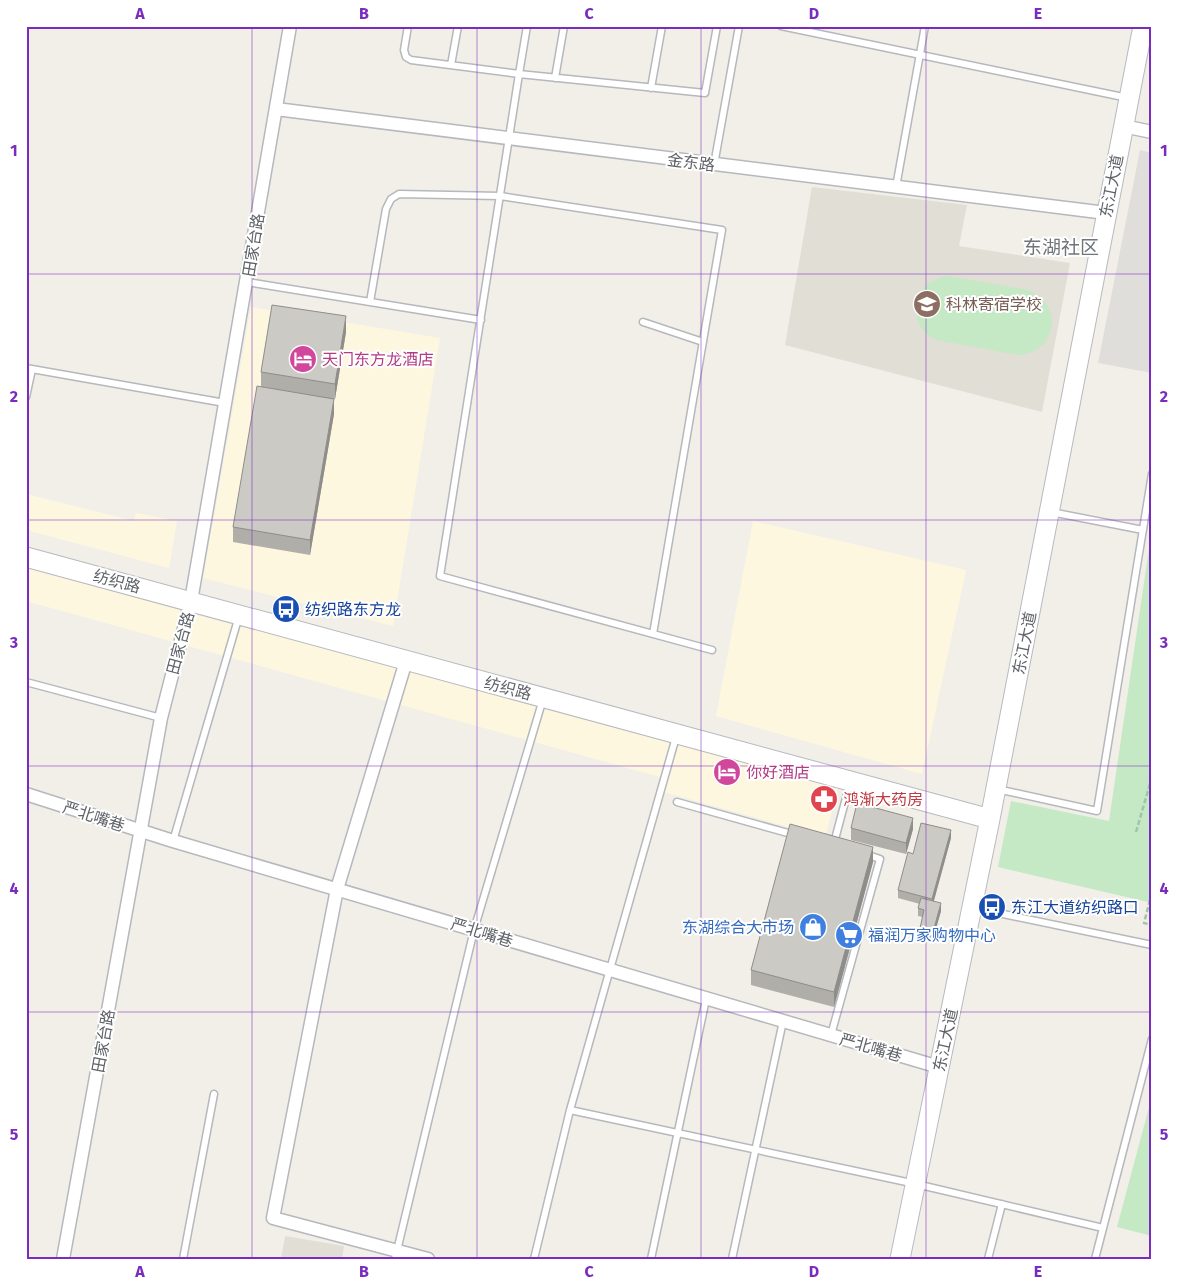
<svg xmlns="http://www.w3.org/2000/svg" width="1178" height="1285" font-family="'Fira Sans','Noto Sans SC',sans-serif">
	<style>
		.commercial { fill: #fef7e0 }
		.industrial { fill: #e0deda }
		.education { fill: #e1ded6 }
		.green { fill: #c5e8c5 }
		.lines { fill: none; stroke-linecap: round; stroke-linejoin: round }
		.lane-casing { stroke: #b5b8bc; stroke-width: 9 }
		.street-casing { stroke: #b5b8bc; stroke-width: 15 }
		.secondary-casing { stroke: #b6babf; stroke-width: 21 }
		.path { stroke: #9cc7a9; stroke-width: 2.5; stroke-dasharray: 5 2.5; stroke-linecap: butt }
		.lane { stroke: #fff; stroke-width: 6 }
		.street { stroke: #fff; stroke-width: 12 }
		.secondary { stroke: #fff; stroke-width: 19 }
		.wall { fill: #afaea9 }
		.shaded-wall { fill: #8f8d8a }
		.building { fill: #cccac5; stroke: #8f8d8a }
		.grid { fill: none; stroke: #7b2cbf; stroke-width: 1; stroke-opacity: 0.55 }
		.labels { text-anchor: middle; stroke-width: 4; stroke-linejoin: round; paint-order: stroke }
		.street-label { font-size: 16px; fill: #5f6368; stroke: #fff }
		.education-label { font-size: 16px; fill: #785e54; stroke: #fff; text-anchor: start }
		.hotel-label { font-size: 16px; fill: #b23c85; stroke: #fff; text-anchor: start }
		.transit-label { font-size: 16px; fill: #164399; stroke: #fff; text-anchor: start }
		.health-label { font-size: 16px; fill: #be3a42; stroke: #fff; text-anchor: start }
		.shop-label { font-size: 16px; fill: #366cbe; stroke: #fff; text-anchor: end }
		.quarter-label { font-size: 19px; fill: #70757a; stroke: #fff }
		.neatline { fill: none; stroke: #7b2cbf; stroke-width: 2 }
		.grid-label { font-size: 16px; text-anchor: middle; font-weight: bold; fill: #7b2cbf }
	</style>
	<rect width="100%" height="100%" fill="#f1efe8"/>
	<!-- commercial -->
	<path class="commercial" d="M251,307L440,338L393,626L203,578Z
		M26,494L134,521L136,513L177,521L169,568L26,530Z
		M753,521L966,570L922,774L716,716Z
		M26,564L671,740L660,777L26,601Z
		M678,742L839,785L825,837L664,792Z"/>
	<!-- industrial -->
	<path class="industrial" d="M1140,150L1152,153V373L1098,363Z"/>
	<!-- education -->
	<path class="education" d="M812,187L967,205L959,246L1070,263L1042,412L785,345Z
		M285,1236L344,1246L342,1259H281Z"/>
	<!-- green -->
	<path class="green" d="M947,276L1023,289L1033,292L1046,303L1051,313L1052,324L1049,335L1043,345L1034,351L1023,355L1012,354L937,340C904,326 912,281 947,276Z
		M1152,528V903L998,867L1011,801L1109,821Z
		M1152,1096V1236L1117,1227Z"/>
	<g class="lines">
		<!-- lane casing -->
		<g class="lane-casing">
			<path id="lane" d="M408,26L404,50L406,57L411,60L519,74L527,26
				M781,26L1128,98
				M451,65L458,26
				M555,78L564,26
				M651,88L662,26
				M714,165L739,26
				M896,187L925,26
				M247,282L481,320
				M370,302L386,209L391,199L399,194L500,196L722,230L653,634
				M643,322L703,342
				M26,368L225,403
				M26,397L32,369
				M1051,512L1143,530
				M712,650L440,576L519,74L705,93L717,26
				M26,682L161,718
				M676,737L570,1110L916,1184L1103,1228
				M997,789L1097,811L1152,474
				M677,802L795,835
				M173,841L239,616
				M834,843L850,783
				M974,908L1152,945
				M831,1035L880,859L865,854
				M183,1259L214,1094
				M395,1259L474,930L543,699
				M534,1259L570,1110
				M651,1259L706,999
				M732,1259L783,1021
				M988,1259L1002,1204
				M1095,1259L1152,1039"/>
		</g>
		<!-- street casing -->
		<g class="street-casing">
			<path id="street" d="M276,109L1106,213
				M1123,126L1152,132
				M406,661L337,889L273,1218L428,1259
				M26,794L173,841L939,1067
				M63,1259L161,718L191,601L290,26"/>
		</g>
		<!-- secondary casing -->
		<g class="secondary-casing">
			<path id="secondary" d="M26,557L990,819
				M900,1259L990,819L1143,26"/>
		</g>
		<!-- path -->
		<path class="path" d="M1136,832L1152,777
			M1150,900L1144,923L1152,925"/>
		<!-- lane -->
		<use href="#lane" class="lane"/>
		<!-- street -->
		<use href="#street" class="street"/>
		<!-- secondary -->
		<use href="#secondary" class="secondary"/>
	</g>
	<!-- wall -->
	<path class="wall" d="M346,332L335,399H334V414L310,555L233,542V527L261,387V372Z
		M851,828L913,829L906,854L851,840Z
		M951,838L934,901L941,911L933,939L920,936V928L923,917L918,916V908L920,904L898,898V890L913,854Z
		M873,862L834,1007L751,985V970Z"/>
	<!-- shaded-wall -->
	<path class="shaded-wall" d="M346,316V332L335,399V384Z
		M334,399V414L310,555V540Z
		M913,818V829L906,854V843Z
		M951,830V838L932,907V899Z
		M873,847V862L834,1007V992Z
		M941,903V911L933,939V932Z"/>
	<!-- building -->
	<path class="building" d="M272,305L346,316L335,384L261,372Z
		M257,386L334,399L310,540L233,527Z
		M857,803L913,818L906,843L851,828Z
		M921,823L951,830L932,899L898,890L908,852L913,854Z
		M790,824L873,847L834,992L751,970Z
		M921,898L941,903L933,932L920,928L924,910L918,908Z"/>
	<!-- grid -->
	<path class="grid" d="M252,26V1259M477,26V1259M701,26V1259M926,26V1259M26,274H1152M26,520H1152M26,766H1152M26,1012H1152"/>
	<!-- icons -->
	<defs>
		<g id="school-disc" transform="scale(1.4375)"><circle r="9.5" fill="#8d6e63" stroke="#fff"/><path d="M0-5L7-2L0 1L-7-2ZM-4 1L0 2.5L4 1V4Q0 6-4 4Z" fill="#fff"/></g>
		<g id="hotel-disc" transform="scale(1.4375)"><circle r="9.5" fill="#d1479c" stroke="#fff"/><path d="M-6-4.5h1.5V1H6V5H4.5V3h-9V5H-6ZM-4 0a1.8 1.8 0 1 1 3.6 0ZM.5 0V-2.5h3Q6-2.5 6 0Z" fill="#fff"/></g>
		<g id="bus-disc" transform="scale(1.4375)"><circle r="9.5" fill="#1a4fb4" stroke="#fff"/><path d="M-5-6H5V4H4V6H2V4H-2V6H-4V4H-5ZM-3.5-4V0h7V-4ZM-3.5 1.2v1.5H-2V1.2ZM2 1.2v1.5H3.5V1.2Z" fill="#fff"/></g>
		<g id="pharmacy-disc" transform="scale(1.4375)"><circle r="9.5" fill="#e0444e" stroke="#fff"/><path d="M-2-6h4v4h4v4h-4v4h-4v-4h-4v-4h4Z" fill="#fff"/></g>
		<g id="shop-disc" transform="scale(1.4375)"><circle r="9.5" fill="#3f7fe0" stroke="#fff"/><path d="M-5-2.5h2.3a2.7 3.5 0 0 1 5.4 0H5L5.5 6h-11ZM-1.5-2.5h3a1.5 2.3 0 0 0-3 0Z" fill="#fff"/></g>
		<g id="supermarket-disc" transform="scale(1.4375)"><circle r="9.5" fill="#3f7fe0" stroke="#fff"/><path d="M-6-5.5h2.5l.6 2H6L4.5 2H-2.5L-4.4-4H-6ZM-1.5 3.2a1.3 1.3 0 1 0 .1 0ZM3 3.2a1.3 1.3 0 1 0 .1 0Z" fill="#fff"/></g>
	</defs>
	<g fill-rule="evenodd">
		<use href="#school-disc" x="927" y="304"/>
		<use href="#hotel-disc" x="303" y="359"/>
		<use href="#bus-disc" x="286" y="609"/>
		<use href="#hotel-disc" x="727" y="772"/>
		<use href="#pharmacy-disc" x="824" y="799"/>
		<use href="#bus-disc" x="992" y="907"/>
		<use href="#shop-disc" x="813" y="927"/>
		<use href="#supermarket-disc" x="849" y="935"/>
	</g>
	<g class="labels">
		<!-- street labels -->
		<g class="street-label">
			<text transform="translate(691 162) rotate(7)" y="6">金东路</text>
			<text transform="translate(1111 186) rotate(-79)" y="6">东江大道</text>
			<text transform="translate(253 245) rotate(-81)" y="6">田家台路</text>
			<text transform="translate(117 581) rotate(15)" y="6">纺织路</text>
			<text transform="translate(180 643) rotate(-75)" y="6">田家台路</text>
			<text transform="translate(1024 643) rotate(-79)" y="6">东江大道</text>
			<text transform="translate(508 688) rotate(15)" y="6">纺织路</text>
			<text transform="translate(94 816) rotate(18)" y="6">严北嘴巷</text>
			<text transform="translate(482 932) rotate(17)" y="6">严北嘴巷</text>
			<text transform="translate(945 1040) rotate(-78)" y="6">东江大道</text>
			<text transform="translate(103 1041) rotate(-80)" y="6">田家台路</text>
			<text transform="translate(871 1047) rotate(16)" y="6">严北嘴巷</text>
		</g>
		<!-- education labels -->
		<g class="education-label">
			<text x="946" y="310">科林寄宿学校</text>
		</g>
		<!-- hotel labels -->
		<g class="hotel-label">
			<text x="322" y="365">天门东方龙酒店</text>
			<text x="746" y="778">你好酒店</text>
		</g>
		<!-- transit labels -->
		<g class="transit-label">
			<text x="305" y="615">纺织路东方龙</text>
			<text x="1011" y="913">东江大道纺织路口</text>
		</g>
		<!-- health labels -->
		<g class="health-label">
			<text x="843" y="805">鸿渐大药房</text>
		</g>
		<!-- shop labels -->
		<g class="shop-label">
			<text x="794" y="933">东湖综合大市场</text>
			<text x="868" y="941" text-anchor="start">福润万家购物中心</text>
		</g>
		<!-- quarter labels -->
		<g class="quarter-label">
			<text x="1061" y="254">东湖社区</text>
		</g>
	</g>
	<!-- border -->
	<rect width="1178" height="1285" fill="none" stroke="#ffffff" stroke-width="55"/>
	<rect x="28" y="28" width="1122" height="1230" class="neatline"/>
	<g class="grid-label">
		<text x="140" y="19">A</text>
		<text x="364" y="19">B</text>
		<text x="589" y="19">C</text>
		<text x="814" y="19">D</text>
		<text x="1038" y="19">E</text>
		<text x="14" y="156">1</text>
		<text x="1164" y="156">1</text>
		<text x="14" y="402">2</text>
		<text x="1164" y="402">2</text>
		<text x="14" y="648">3</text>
		<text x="1164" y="648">3</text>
		<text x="14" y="894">4</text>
		<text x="1164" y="894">4</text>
		<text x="14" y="1140">5</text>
		<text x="1164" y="1140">5</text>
		<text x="140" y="1277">A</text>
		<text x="364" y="1277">B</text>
		<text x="589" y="1277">C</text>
		<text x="814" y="1277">D</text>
		<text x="1038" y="1277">E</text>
	</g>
</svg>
